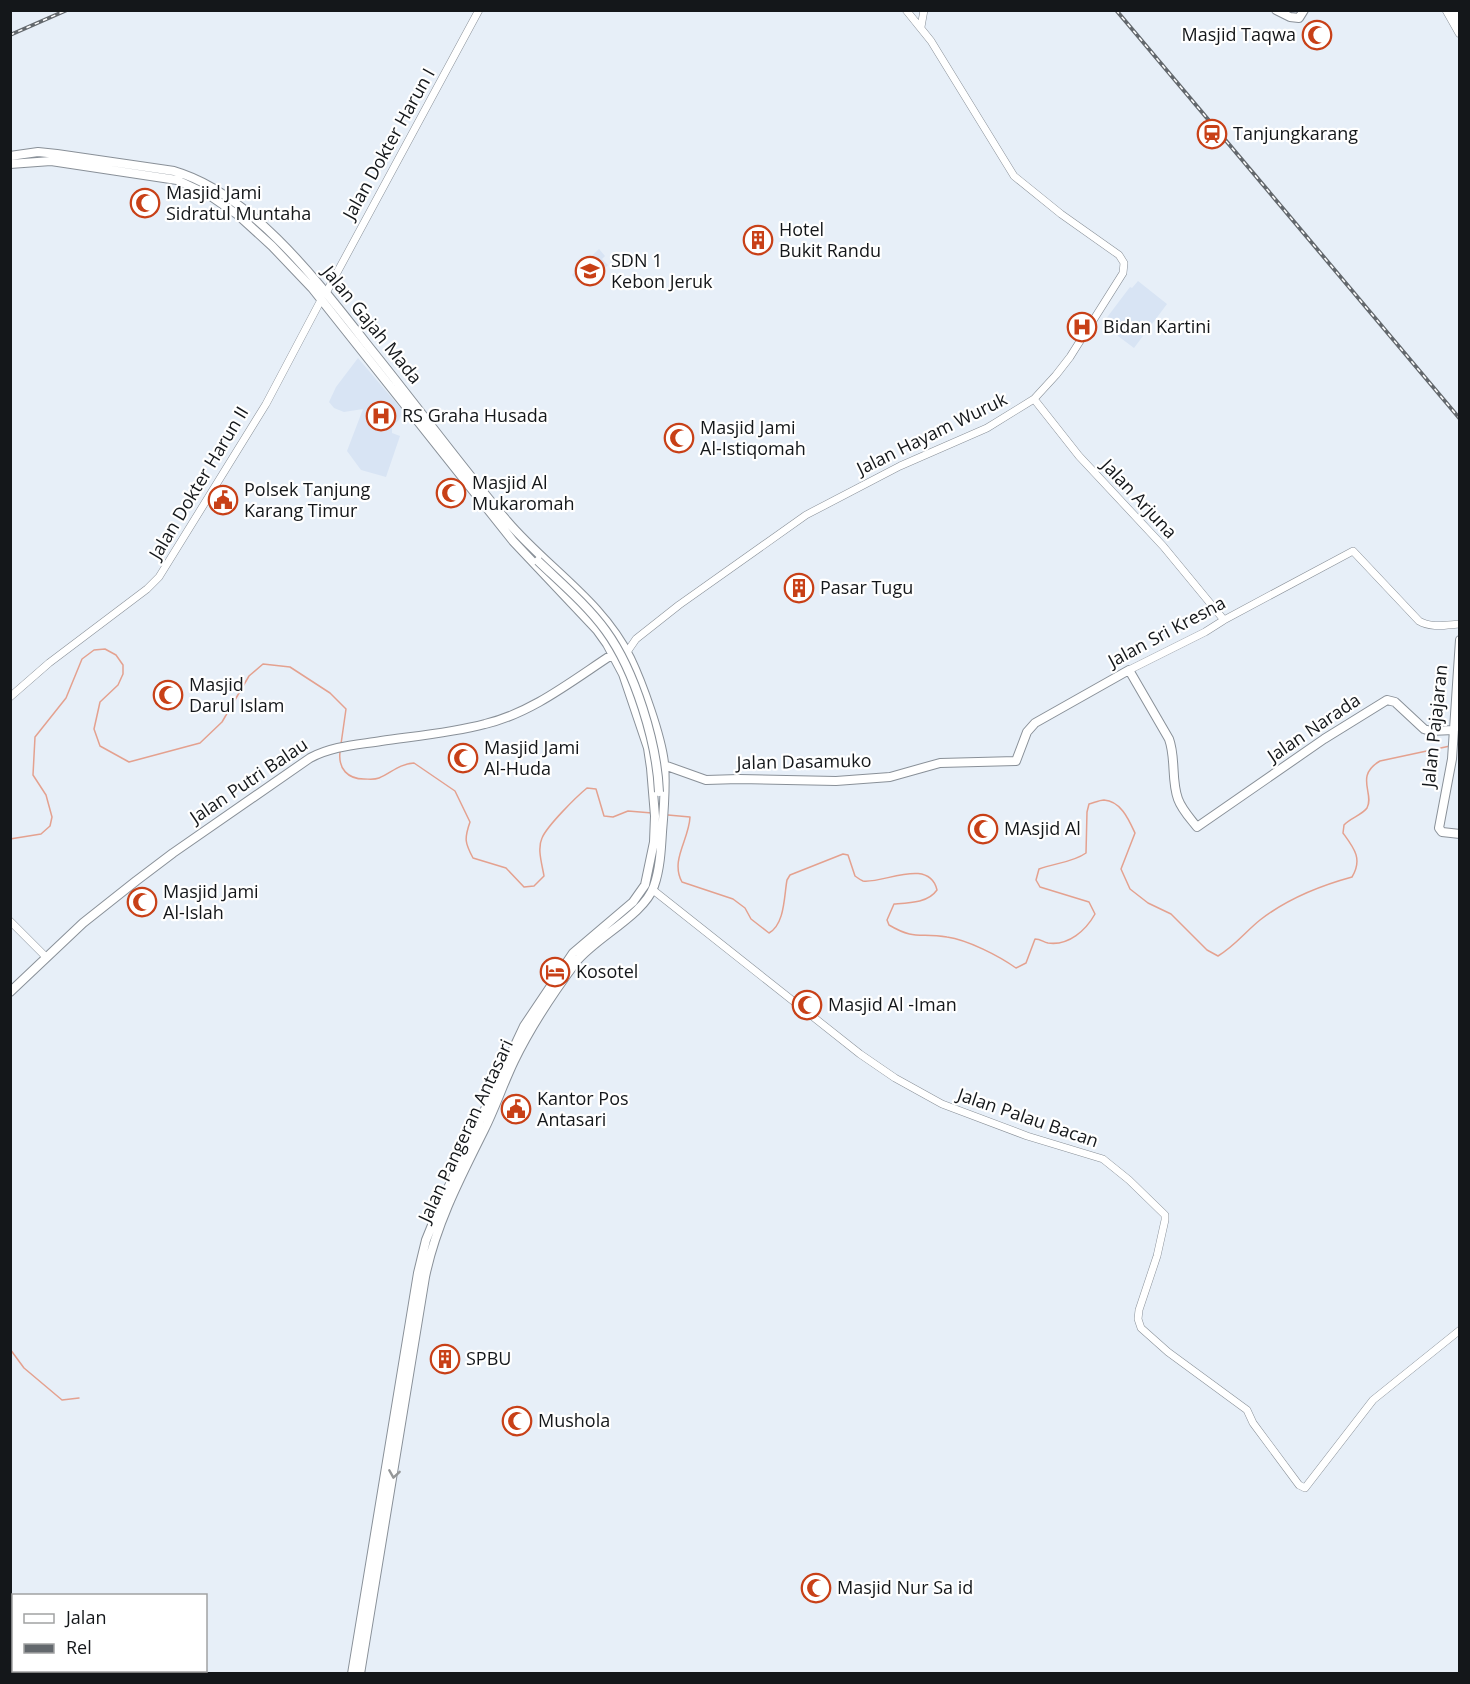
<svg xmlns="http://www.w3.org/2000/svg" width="1470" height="1684" font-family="'Open Sans',sans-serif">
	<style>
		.built { fill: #d8e4f4 }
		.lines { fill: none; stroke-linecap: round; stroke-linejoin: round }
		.stream { stroke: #e4a18f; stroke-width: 1.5 }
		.minor-casing { stroke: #899098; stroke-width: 8 }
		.major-casing { stroke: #899098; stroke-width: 10 }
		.highway-casing { stroke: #899098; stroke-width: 10 }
		.minor { stroke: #fff; stroke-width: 7 }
		.major { stroke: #fff; stroke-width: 8 }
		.highway { stroke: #fff; stroke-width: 9 }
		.rail-casing { stroke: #63686d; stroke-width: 4 }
		.rail { stroke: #fff; stroke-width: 1.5; stroke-dasharray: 4.5; stroke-linecap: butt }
		.major-bridge-casing { stroke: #899098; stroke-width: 10; stroke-linecap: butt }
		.major-bridge { stroke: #fff; stroke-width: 8 }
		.oneway { stroke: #959798 }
		.labels { text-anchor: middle; stroke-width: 4.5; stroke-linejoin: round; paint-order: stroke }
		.poi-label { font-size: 18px; fill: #14171a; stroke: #fff; text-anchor: start }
		.street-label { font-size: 18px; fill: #14171a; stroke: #fff }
	</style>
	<rect width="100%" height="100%" fill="#e7eff8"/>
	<!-- built -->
	<path class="built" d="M599,249L605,256L602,259L608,265L587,286L583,281L580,283L572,275Z
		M1138,281L1167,304L1134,348L1102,324L1130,287L1132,288Z
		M358,358L403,411L399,420L392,426V433L400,436L386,477L361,470L347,451L363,409L344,412L334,408L329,402L336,387Z"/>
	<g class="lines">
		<!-- stream -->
		<path class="stream" d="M340,752C338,769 348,779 364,779C369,779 374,780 379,778C391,773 399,764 414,763L455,791L470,822C464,839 465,843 473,858L506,868L524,887L534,886L544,876C542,864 537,849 542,838C547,826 576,797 587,788L596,789L604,816L613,817L628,811L652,813
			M668,815L690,817C689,840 670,860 682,882L733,899L745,908L751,919L769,933C785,924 784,896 787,880L790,875L843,854L848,855L855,876C858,878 860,880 863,881C883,884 929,857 937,890C928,903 909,903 894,904L887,920L889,925C916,941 920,932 947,937C968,940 999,956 1016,968L1026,963L1035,939C1041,939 1043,942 1048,943C1069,946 1086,930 1095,914L1089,902L1040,887L1036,880L1039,869C1054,863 1072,863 1086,853L1087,812L1089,804C1093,803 1100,800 1104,800C1121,801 1129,820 1135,833L1121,869L1130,889L1148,903L1171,914L1207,950L1218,956C1236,945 1245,932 1260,920C1287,899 1319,886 1352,877C1363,859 1354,848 1343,833L1344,825C1350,818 1362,815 1367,808C1375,794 1354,776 1380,761L1450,746
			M10,839L41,834L50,826L52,817L46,795L33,775L35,737L66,698L82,659L94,650L105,649L116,655L123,665V674L118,685L100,702L94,729L100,746L129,762L200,743L222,722L249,676L263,664L290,667L330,693L346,709L341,744
			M10,1349L24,1368L62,1400L79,1398"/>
		<!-- minor casing -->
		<g class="minor-casing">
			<path id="minor" d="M921,27L924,10
				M326,293L479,10
				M1034,399L1079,456L1163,546L1224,620
				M627,652L636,639L679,605L806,515L900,466L987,428L1034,399L1056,375L1070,357L1123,273L1124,263L1119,255L1061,214L1014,176L931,41L906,10
				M1129,670L1205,632L1224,620L1353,551L1419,621C1431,628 1445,625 1460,624
				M10,697L49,663L147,589L159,577L266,404L321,300
				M653,890L860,1054L895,1078L942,1104L1027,1136L1103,1159L1129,1180L1165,1215V1220L1157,1256L1139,1310L1138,1319L1141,1328L1168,1352L1247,1410L1253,1423L1299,1485L1305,1488L1373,1400L1460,1330
				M10,921L46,957"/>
		</g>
		<!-- major casing -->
		<g class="major-casing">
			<path id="major" d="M1276,10L1290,17L1299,18L1304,10
				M10,156L38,152L57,154L174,171C253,194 321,286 370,348C416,405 460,465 507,521C547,568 602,601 630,658C642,683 661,736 664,763C666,786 664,809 662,832C661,849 660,869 654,886C644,915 596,937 576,962C553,993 531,1026 514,1061C503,1084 495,1108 484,1130C460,1178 436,1224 425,1277L360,1674
				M10,164L51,161L177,180L209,195L238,215L272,246L312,288L513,541L597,630L607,644L623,674L648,748L651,768L655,816L654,842L645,885L633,902L573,953L524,1026L441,1203L426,1240L418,1273L352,1674
				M1460,640L1452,759L1439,828L1442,832L1460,834
				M664,765L706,780L739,779L836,781L890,777L940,763L1016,761L1027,732L1035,723L1129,670L1169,739C1176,758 1171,780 1178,799C1182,810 1190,818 1197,827L1324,739L1387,700L1395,702L1424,729L1430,731L1454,730
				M10,992L83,923L136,881L173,853L310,758C333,746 356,745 381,741C416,736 451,733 485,724C532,713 573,680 613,654"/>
		</g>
		<!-- highway casing -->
		<g class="highway-casing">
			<path id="highway" d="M1447,10L1460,33
				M1456,10L1460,18"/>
		</g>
		<!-- minor -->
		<use href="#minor" class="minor"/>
		<!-- major -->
		<use href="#major" class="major"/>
		<!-- highway -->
		<use href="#highway" class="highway"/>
		<!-- rail casing -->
		<g class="rail-casing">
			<path id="rail" d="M1116,10L1460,419
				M10,35L67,10"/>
		</g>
		<!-- rail -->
		<use href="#rail" class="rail"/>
		<!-- major-bridge casing -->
		<g class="major-bridge-casing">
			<path id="major-bridge" d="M538,561C561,583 587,605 606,631C635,671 657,743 659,792"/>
		</g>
		<!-- major-bridge -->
		<use href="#major-bridge" class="major-bridge"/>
	</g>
	<!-- one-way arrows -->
	<defs><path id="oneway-chevron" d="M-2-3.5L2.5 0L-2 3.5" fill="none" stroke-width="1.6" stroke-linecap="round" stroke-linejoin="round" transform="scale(1.5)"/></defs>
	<use class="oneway" href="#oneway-chevron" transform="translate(394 1474) rotate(99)"/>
	<!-- icons -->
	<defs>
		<g id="mosque-ring" transform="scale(1.5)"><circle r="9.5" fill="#fff" stroke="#c84017" stroke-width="1.5"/><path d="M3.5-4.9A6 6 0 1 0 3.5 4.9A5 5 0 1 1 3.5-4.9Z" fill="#c84017"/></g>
		<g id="station-ring" transform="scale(1.5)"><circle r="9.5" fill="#fff" stroke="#c84017" stroke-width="1.5"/><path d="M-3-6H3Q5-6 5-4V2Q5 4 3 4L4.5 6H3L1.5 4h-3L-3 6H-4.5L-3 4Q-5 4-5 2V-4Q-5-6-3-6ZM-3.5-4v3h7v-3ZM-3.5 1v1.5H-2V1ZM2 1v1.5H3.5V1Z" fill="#c84017"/></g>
		<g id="building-ring" transform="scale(1.5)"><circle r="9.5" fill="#fff" stroke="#c84017" stroke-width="1.5"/><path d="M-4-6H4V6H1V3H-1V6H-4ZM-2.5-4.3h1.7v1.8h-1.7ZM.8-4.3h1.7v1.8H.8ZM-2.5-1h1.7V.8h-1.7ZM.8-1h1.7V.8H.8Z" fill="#c84017"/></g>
		<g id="school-ring" transform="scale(1.5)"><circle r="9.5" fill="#fff" stroke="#c84017" stroke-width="1.5"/><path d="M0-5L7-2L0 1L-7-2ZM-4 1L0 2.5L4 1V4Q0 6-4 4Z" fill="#c84017"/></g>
		<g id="hospital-ring" transform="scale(1.5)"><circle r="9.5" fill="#fff" stroke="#c84017" stroke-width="1.5"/><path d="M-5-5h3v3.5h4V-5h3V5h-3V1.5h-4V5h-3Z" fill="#c84017"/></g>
		<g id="civic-ring" transform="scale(1.5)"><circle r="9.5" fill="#fff" stroke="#c84017" stroke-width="1.5"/><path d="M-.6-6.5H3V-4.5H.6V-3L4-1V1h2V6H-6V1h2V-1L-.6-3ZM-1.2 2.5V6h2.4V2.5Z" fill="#c84017"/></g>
		<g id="hotel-ring" transform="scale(1.5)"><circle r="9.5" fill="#fff" stroke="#c84017" stroke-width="1.5"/><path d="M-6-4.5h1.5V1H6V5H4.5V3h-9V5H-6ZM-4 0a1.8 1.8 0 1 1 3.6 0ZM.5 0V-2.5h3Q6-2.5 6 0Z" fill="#c84017"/></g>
	</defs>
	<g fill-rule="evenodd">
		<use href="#mosque-ring" x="1317" y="35"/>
		<use href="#station-ring" x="1212" y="134"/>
		<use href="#mosque-ring" x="145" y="203"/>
		<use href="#building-ring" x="758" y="240"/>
		<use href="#school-ring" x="590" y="271"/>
		<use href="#hospital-ring" x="1082" y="327"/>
		<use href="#hospital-ring" x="381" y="416"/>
		<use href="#mosque-ring" x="679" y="438"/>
		<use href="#mosque-ring" x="451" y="493"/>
		<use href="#civic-ring" x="223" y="500"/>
		<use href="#building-ring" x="799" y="588"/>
		<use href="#mosque-ring" x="168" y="695"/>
		<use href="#mosque-ring" x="463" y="758"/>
		<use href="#mosque-ring" x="983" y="829"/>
		<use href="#mosque-ring" x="142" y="902"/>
		<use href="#hotel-ring" x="555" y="972"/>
		<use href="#mosque-ring" x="807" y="1005"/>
		<use href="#civic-ring" x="516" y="1109"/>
		<use href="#building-ring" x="445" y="1359"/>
		<use href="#mosque-ring" x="517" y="1421"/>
		<use href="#mosque-ring" x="816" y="1588"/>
	</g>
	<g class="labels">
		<!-- poi labels -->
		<g class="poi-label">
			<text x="1296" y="41" text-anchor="end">Masjid Taqwa</text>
			<text x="1233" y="140">Tanjungkarang</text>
			<text x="166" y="199">Masjid Jami<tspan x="166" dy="21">Sidratul Muntaha</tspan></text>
			<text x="779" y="236">Hotel<tspan x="779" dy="21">Bukit Randu</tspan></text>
			<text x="611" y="267">SDN 1<tspan x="611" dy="21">Kebon Jeruk</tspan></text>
			<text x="1103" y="333">Bidan Kartini</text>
			<text x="402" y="422">RS Graha Husada</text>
			<text x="700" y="434">Masjid Jami<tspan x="700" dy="21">Al-Istiqomah</tspan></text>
			<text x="472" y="489">Masjid Al<tspan x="472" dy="21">Mukaromah</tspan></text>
			<text x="244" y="496">Polsek Tanjung<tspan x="244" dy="21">Karang Timur</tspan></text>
			<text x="820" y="594">Pasar Tugu</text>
			<text x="189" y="691">Masjid<tspan x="189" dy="21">Darul Islam</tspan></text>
			<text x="484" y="754">Masjid Jami<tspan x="484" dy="21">Al-Huda</tspan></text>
			<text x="1004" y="835">MAsjid Al</text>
			<text x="163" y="898">Masjid Jami<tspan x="163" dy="21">Al-Islah</tspan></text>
			<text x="576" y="978">Kosotel</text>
			<text x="828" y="1011">Masjid Al -Iman</text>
			<text x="537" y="1105">Kantor Pos<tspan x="537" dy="21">Antasari</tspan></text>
			<text x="466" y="1365">SPBU</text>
			<text x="538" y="1427">Mushola</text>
			<text x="837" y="1594">Masjid Nur Sa id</text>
		</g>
		<!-- street labels -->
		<g class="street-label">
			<text transform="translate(389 144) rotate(-61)" y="6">Jalan Dokter Harun I</text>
			<text transform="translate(372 325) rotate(51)" y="6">Jalan Gajah Mada</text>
			<text transform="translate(932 434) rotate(-26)" y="6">Jalan Hayam Wuruk</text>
			<text transform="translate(199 483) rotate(-59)" y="6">Jalan Dokter Harun II</text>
			<text transform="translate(1139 499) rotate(47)" y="6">Jalan Arjuna</text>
			<text transform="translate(1167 632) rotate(-28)" y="6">Jalan Sri Kresna</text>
			<text transform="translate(1435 726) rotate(-84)" y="6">Jalan Pajajaran</text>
			<text transform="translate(1314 728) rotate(-34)" y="6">Jalan Narada</text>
			<text transform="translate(804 762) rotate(-1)" y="6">Jalan Dasamuko</text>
			<text transform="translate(249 781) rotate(-34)" y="6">Jalan Putri Balau</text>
			<text transform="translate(1028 1118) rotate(19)" y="6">Jalan Palau Bacan</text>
			<text transform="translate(466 1131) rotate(-65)" y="6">Jalan Pangeran Antasari</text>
		</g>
	</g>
	<!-- border -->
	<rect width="1470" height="1684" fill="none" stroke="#14171a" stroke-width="24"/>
	<!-- legend -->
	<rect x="12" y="1594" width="195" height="78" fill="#ffffff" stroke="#a1a2a3" stroke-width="1.5"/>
	<rect x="24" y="1614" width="30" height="9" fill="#ffffff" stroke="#a1a2a3" stroke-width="1.5"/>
	<text x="66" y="1624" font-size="18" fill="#14171a">Jalan</text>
	<rect x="24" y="1644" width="30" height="9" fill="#63686d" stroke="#a1a2a3" stroke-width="1.5"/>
	<text x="66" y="1654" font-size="18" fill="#14171a">Rel</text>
</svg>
